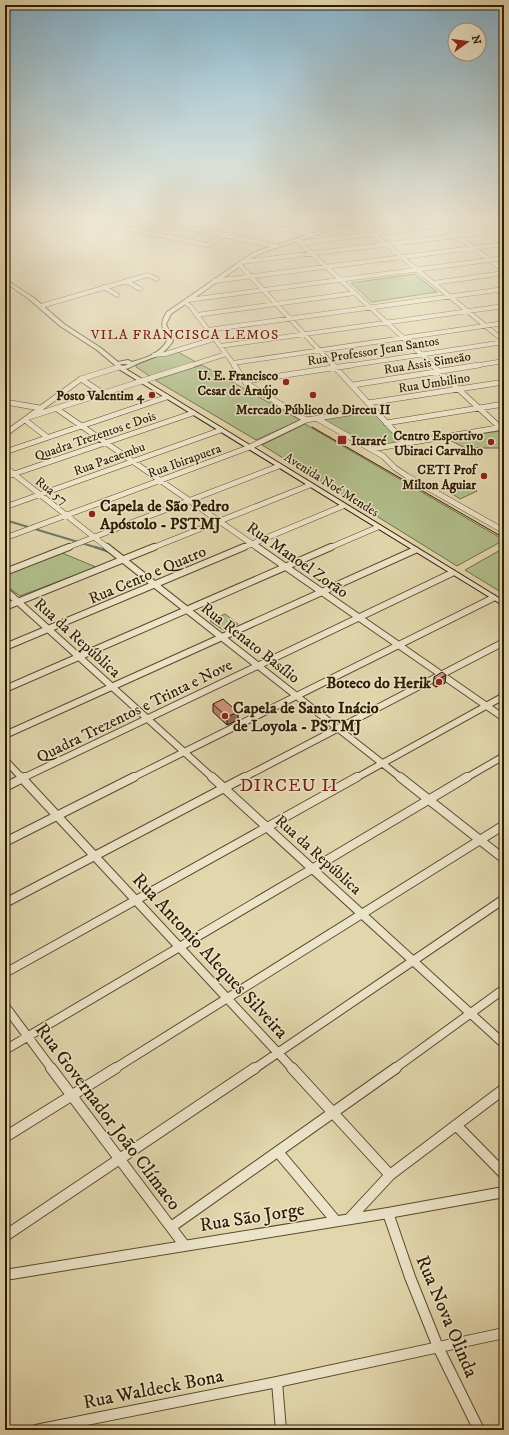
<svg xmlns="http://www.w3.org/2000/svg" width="509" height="1435" font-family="'IM FELL DW Pica',serif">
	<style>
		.green { fill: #b1be8b; stroke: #706d47 }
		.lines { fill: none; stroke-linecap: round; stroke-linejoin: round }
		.stream-far1 { stroke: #6c7a68; stroke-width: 2 }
		.stream { stroke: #6c7a68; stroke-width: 2.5 }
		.minor-far4-casing { stroke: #5b4a2d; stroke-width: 5 }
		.minor-far3-casing { stroke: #5b4a2d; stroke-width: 6 }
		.minor-far2-casing { stroke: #5b4a2d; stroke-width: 8 }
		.minor-far1-casing { stroke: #5b4a2d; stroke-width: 10 }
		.minor-casing { stroke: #5b4a2d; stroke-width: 12 }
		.tertiary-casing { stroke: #5b4a2d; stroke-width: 2 }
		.secondary-casing { stroke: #2e1c03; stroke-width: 2 }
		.minor-far4 { stroke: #ece4c9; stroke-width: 4 }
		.minor-far3 { stroke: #ece4c9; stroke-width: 5 }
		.minor-far2 { stroke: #ece4c9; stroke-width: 6 }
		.minor-far1 { stroke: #ece4c9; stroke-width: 8 }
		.minor { stroke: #ece4c9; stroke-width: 10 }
		.tertiary { fill: #ece4c9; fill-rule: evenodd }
		.secondary { fill: #ece4c9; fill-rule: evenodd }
		.tram { stroke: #2e1c03; stroke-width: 1 }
		.wall { fill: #b47e68; stroke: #2e1c03 }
		.shaded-wall { fill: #926755; stroke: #2e1c03 }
		.building { fill: #d19379; stroke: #2e1c03 }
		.poi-dot { fill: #8f2418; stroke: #ece4c9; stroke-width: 1.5 }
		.labels { text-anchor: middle; stroke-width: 3; stroke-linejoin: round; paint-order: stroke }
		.far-street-label { font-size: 13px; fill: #2e1c03; stroke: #ece4c9 }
		.far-poi-label { font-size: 13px; font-weight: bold; fill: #2e1c03; stroke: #ece4c9; text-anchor: end }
		.far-neighbourhood-label { font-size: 14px; letter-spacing: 1px; fill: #7a1f14; stroke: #ece4c9 }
		.poi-label { font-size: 16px; font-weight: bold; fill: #2e1c03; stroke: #ece4c9; text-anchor: start }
		.street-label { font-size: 16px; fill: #2e1c03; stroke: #ece4c9 }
		.quarter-label { font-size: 18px; letter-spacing: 1px; fill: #7a1f14; stroke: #ece4c9 }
		.near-street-label { font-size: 19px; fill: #2e1c03; stroke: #ece4c9 }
	</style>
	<rect width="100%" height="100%" fill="#e2d6ac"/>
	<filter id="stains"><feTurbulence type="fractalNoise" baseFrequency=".005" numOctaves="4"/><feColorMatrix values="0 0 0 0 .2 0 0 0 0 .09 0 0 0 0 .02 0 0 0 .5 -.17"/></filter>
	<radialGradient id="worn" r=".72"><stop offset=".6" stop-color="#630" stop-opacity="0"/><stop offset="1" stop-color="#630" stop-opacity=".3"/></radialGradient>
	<!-- green -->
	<path class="green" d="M415,274L437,292L372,302L351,283Z
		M176,351L196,362L151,377L136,367L137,363Z
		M202,365L300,420L256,440L155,380Z
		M372,410L401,442L371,447L321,419Z
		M305,424L504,540L457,566L262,445Z
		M499,431L504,435V448H465L448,439Z
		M468,486L477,491L460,499L451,493Z
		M504,548V594L465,570Z
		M62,553L96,567L20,596L5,585V574Z
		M225,614L238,624L223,630L210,621Z"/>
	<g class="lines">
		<!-- stream-far1 -->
		<path class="stream-far1" d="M5,520L98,548"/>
		<!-- stream -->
		<path class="stream" d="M95,547L110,552"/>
		<!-- minor-far4 casing -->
		<g class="minor-far4-casing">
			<path id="minor-far4" d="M154,221L276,246
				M246,221L313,235
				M359,222L504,341
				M359,222L370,221
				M441,225L504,270
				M117,226L207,245L249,222
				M117,226L127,221
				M297,240L434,366
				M300,243L475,221
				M242,262L504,230
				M239,264L334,366
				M126,281L140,289
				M214,281L504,244
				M433,283L504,273
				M104,287L117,295
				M188,300L504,258
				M185,302L191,307L235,366
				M41,306L148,275L157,279
				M196,315L355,293
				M208,330L504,289
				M220,346L504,306
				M154,355L165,354L214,339
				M233,363L504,323
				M189,366L226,354
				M346,366L504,342
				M473,366L504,361"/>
		</g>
		<!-- minor-far3 casing -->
		<g class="minor-far3-casing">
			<path id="minor-far3" d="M234,365L246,383L306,420
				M333,365L406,444
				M432,365L504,431
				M81,379L104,394
				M246,381L352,365
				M353,385L479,365
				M5,402L40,408
				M368,403L504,382
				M57,409L258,548
				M29,417L192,365
				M316,418L383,456L395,468L407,476L504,531
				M25,420L47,437
				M386,423L504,404
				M5,434L81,379L119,367
				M372,449L503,427
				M5,452L167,397
				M5,467L108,548
				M5,477L193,413
				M5,507L221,430
				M5,538L250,447L306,420L373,409
				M66,548L279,466
				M152,548L310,485
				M242,548L343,506
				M329,548L378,527"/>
		</g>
		<!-- minor-far2 casing -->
		<g class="minor-far2-casing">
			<path id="minor-far2" d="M107,547L401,778
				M257,547L504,718
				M5,572L69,547
				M5,590L213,778
				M5,607L154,547
				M5,647L244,547
				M5,689L331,547
				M5,735L415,550
				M5,760L22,778
				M23,778L452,573
				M132,778L493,598
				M243,778L504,642
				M356,778L504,696
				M466,778L504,756"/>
		</g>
		<!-- minor-far1 casing -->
		<g class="minor-far1-casing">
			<path id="minor-far1" d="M21,777L293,1069
				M212,777L504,1044
				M400,777L504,859
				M5,787L25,777
				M5,842L134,777
				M5,903L245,777
				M5,973L357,777
				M5,1006L52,1069
				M5,1050C160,960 313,868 467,777
				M114,1069L504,825
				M254,1069L504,899
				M394,1069L504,989"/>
		</g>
		<!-- minor casing -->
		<g class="minor-casing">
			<path id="minor" d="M51,1068L185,1246
				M292,1068L390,1175
				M456,1125L504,1174
				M5,1137L116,1068
				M278,1152L336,1221
				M388,1213L410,1277L438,1347L479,1430
				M350,1218L390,1175L504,1089
				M171,1227L396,1068
				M5,1236L255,1068
				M5,1275L388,1213L504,1192
				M277,1382L281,1430
				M36,1430L277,1382L504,1333"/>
		</g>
		<!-- tertiary casing -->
		<g class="tertiary-casing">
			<path id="tertiary" d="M352,221H358L261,253L252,258L171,314L166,324L173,341C162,358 151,357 135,365C132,366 130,368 126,369L117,367L97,350L60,326L30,300L5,282V279L34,298L64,324L101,348L118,362L128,360L132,362C146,358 159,354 167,341C164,327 158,326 167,312L248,256L257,251ZM121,364H128L124,366L120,365Z"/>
		</g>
		<!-- secondary casing -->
		<g class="secondary-casing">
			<path id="secondary" d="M117,366H121L504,601V606L117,368Z"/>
		</g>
		<!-- minor-far4 -->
		<use href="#minor-far4" class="minor-far4"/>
		<!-- minor-far3 -->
		<use href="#minor-far3" class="minor-far3"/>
		<!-- minor-far2 -->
		<use href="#minor-far2" class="minor-far2"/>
		<!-- minor-far1 -->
		<use href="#minor-far1" class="minor-far1"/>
		<!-- minor -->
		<use href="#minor" class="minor"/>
		<!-- tertiary -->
		<use href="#tertiary" class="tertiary"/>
		<!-- secondary -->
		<use href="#secondary" class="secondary"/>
		<!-- tram -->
		<path class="tram" d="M312,427L504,538"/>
	</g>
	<!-- wall -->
	<path class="wall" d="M434,677L445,683L436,687L433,685Z
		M213,704L238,712V720L227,725L213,712Z"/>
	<!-- shaded-wall -->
	<path class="shaded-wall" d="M446,675L445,683L436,687L437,680Z
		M238,712V720L227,725V717Z"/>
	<!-- building -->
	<path class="building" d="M442,672L446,675L437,680L434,677Z
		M223,699L238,712L227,717L213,704Z"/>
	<!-- sky -->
	<linearGradient id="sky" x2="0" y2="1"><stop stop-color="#87b6d0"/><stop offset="0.52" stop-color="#f2edda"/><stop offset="1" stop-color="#f2edda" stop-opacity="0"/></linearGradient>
	<rect width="509" height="422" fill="url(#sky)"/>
	<!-- markers -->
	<g class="poi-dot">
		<circle cx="286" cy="382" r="4"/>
		<circle cx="152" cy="395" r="4"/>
		<circle cx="313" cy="395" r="4"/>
		<rect x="337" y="435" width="10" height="10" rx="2"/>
		<circle cx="491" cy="442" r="4"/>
		<circle cx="484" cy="476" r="4"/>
		<circle cx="92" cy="514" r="4"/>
		<circle cx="439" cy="682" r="4"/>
		<circle cx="225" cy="716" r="4"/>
	</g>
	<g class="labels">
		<!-- far-street labels -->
		<g class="far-street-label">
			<text transform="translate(373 350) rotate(-9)" y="5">Rua Professor Jean Santos</text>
			<text transform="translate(427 362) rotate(-9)" y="5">Rua Assis Simeão</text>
			<text transform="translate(434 382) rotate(-9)" y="5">Rua Umbilino</text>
			<text transform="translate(95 435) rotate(-19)" y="5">Quadra Trezentos e Dois</text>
			<text transform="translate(109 458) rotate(-20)" y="5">Rua Pacaembu</text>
			<text transform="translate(184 460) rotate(-20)" y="5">Rua Ibirapuera</text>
			<text transform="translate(332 484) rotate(32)" y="5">Avenida Noé Mendes</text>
			<text transform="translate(52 490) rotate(38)" y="5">Rua 57</text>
		</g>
		<!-- far-poi labels -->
		<g class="far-poi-label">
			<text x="278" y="380">U. E. Francisco<tspan x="278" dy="15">Cesar de Araújo</tspan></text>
			<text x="144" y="400">Posto Valentim 4</text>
			<text x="313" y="414" text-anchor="middle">Mercado Público do Dirceu II</text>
			<text x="483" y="440">Centro Esportivo<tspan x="483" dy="15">Ubiraci Carvalho</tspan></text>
			<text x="351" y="445" text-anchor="start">Itararé</text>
			<text x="476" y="474">CETI Prof<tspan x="476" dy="15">Milton Aguiar</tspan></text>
		</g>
		<!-- far-neighbourhood labels -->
		<g class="far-neighbourhood-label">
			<text x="185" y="339">VILA FRANCISCA LEMOS</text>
		</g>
		<!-- poi labels -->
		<g class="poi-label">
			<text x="100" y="511">Capela de São Pedro<tspan x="100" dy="18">Apóstolo - PSTMJ</tspan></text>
			<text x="431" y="688" text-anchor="end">Boteco do Herik</text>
			<text x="233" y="713">Capela de Santo Inácio<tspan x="233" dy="18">de Loyola - PSTMJ</tspan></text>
		</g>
		<!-- street labels -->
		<g class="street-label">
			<text transform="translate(298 559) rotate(35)" y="6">Rua Manoel Zorão</text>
			<text transform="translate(147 574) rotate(-23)" y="6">Rua Cento e Quatro</text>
			<text transform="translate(78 637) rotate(42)" y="6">Rua da República</text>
			<text transform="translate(251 642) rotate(38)" y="6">Rua Renato Basílio</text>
			<text transform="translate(134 710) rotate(-26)" y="6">Quadra Trezentos e Trinta e Nove</text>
			<text transform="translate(319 854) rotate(42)" y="6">Rua da República</text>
		</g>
		<!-- quarter labels -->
		<g class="quarter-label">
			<text x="289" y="791">DIRCEU II</text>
		</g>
		<!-- near-street labels -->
		<g class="near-street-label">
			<text transform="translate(211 955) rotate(47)" y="7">Rua Antonio Aleques Silveira</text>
			<text transform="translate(109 1116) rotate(53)" y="7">Rua Governador João Clímaco</text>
			<text transform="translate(252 1216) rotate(-9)" y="7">Rua São Jorge</text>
			<text transform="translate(448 1316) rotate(67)" y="7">Rua Nova Olinda</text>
			<text transform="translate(153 1388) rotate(-11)" y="7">Rua Waldeck Bona</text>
		</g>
	</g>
	<!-- margin -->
	<rect width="509" height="1435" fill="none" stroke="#e2d6ac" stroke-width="20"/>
	<rect x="6" y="6" width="497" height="1423" fill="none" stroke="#2e1c03" stroke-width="2"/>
	<rect x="10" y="10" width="489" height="1415" fill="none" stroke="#2e1c03"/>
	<!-- north arrow -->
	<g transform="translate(467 42) rotate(76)"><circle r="19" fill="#ece4c9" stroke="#a0947a"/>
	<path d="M0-3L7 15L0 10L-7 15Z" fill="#8f2418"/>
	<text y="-6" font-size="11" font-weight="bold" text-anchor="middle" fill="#2e1c03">N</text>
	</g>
	<rect width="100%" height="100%" filter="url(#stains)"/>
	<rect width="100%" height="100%" fill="url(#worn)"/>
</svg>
